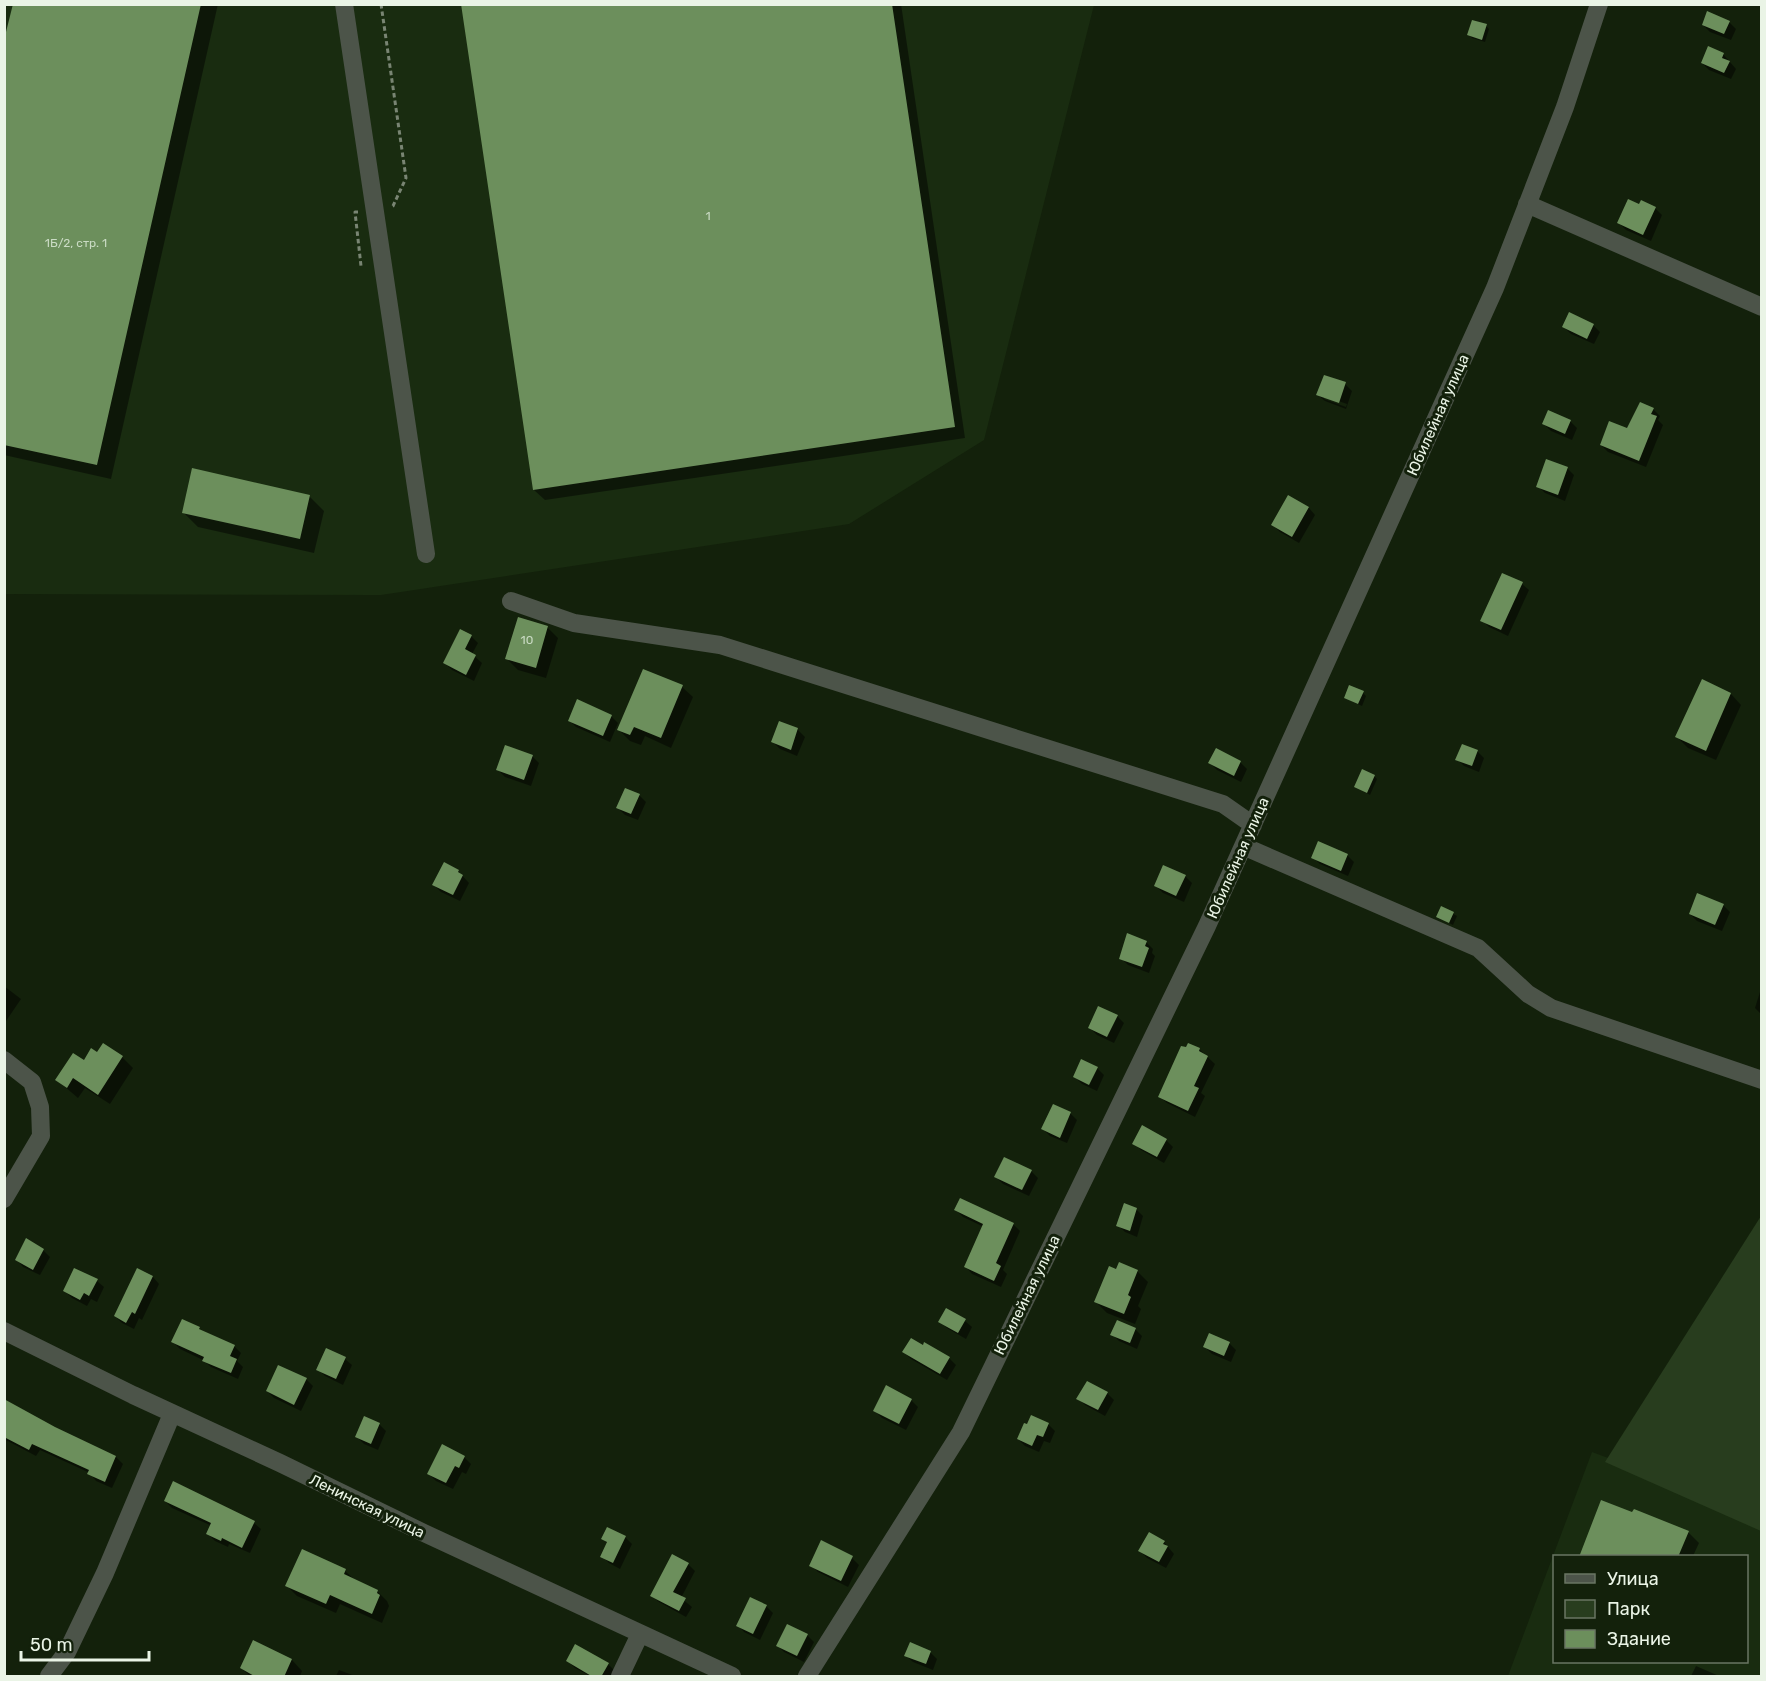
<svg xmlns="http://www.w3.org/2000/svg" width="1766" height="1681" font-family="Rubik,sans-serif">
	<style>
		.built { fill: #192c10; fill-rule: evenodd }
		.green { fill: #283d1e }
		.shadow { fill: #0007; fill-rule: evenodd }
		.building { fill: #6c8f5c }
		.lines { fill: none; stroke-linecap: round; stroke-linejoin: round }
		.path { stroke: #798573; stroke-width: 3; stroke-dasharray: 4.5 3; stroke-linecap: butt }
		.minor { stroke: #4c5449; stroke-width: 18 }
		.labels { text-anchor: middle; stroke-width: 6; stroke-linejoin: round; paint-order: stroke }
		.number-label { font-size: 12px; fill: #cadbc4 }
		.street-label { font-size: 15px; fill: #eaf4e6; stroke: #13210b }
	</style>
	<rect width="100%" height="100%" fill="#13210b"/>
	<!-- built -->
	<path class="built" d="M5,5H1094L984,440L849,524L381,595L5,594Z
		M1592,1452L1761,1515V1676H1508ZM1554,1556H1746V1662H1554Z"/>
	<!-- green -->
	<path class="green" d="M1761,1216V1531L1605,1462Z"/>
	<!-- shadow -->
	<path class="shadow" d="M14,4H218L111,479L4,455V47Z
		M463,4H901L965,438L545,500L534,490Z
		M1729,22L1736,29L1731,40L1710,32L1703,25Z
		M1486,26L1489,29L1485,42L1472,38L1469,35Z
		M1723,54L1736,69L1731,79L1709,70L1702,63Z
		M1642,202L1655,208L1662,215L1651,241L1626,230L1619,223L1640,206Z
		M1593,325L1600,332L1594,344L1571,334L1564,327Z
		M1345,384L1352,391L1346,409L1325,401L1318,395ZM1324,396L1347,404L1346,407L1324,399Z
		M1653,409L1660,416L1658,420L1663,425L1646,467L1608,452L1601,445L1628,430Z
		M1570,421L1577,428L1572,440L1551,431L1544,424Z
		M1567,468L1574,475L1565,501L1545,493L1538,486Z
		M309,496L324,511L314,553L198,527L183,512Z
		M1289,497L1309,508L1315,515L1299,543L1280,532L1273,525Z
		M1522,584L1529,590L1508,636L1489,627L1482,620Z
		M547,627L558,638L546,678L518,670L507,659Z
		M471,636L478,643L472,654L482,663L474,681L452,670L445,663Z
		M682,687L693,697L671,748L645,736L641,745L630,741L619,730Z
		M1363,693L1366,696L1362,706L1345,698Z
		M1731,694L1741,705L1716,760L1688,748L1677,737Z
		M611,716L618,723L610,742L576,727L569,720Z
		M780,723L798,730L805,737L797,756L780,749L773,742Z
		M1477,751L1484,758L1479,772L1464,766L1457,759Z
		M532,756L539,763L531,786L505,777L498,770Z
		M1240,762L1247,769L1241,782L1217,770L1210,763Z
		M1374,776L1377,779L1370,795L1356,787Z
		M639,795L646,802L638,820L625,815L618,808Z
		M1347,855L1354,862L1348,876L1320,864L1313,857Z
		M458,871L469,883L460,901L441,892L434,885Z
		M1185,876L1192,883L1184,902L1163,893L1156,886Z
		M1723,905L1730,912L1722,931L1697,921L1690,914Z
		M1442,908L1457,916L1453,925L1438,917Z
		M1146,942L1153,949L1152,953L1155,956L1149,973L1128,965L1121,958Z
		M4,986L21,999L4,1024Z
		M1760,992L1762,993V1015L1755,1008Z
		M1117,1016L1124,1023L1114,1043L1097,1035L1090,1028Z
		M103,1045L122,1057L133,1068L110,1104L85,1088L78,1098L57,1080L97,1054Z
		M1189,1045L1200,1050L1215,1064L1201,1093L1205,1096L1195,1117L1167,1103L1160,1097Z
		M1097,1068L1104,1075L1097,1091L1082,1084L1075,1077Z
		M1070,1113L1077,1120L1067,1143L1050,1136L1043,1129Z
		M1166,1140L1173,1147L1164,1163L1141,1150L1134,1143Z
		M1031,1171L1038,1178L1029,1196L1003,1184L996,1177Z
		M961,1200L1013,1224L1020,1231L1003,1270L1007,1274L1001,1287L972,1274L966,1267L984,1227L963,1217L956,1210Z
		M1136,1209L1143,1216L1137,1237L1125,1232L1118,1225Z
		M43,1250L50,1257L40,1275L23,1267L17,1260Z
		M138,1270L153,1277L159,1284L142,1320L139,1318L134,1329L122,1323L115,1316Z
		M1117,1271H1137L1148,1282L1138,1306L1141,1309L1135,1324L1107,1313L1096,1302Z
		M97,1281L104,1287L97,1302L91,1299L87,1306L72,1298L65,1291Z
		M946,1310L965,1321L972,1327L966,1339L947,1328L940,1322Z
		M183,1321L234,1346L241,1353L237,1361L243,1367L238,1379L211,1367L203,1360L180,1349L173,1342Z
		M1135,1329L1142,1336L1137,1349L1119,1341L1112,1334Z
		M1229,1343L1236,1350L1231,1362L1212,1354L1205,1347Z
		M904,1352L949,1358L956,1365L947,1380L911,1359Z
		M345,1359L352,1365L343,1385L325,1376L318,1369Z
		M306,1379L313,1386L301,1411L274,1398L267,1391Z
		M1107,1393L1114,1400L1105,1416L1085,1405L1078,1398Z
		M4,1399L54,1428L116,1457L123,1464L112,1488L96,1481L90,1473L40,1450L36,1456L4,1439Z
		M911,1400L918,1407L906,1430L882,1418L875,1411Z
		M379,1424L386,1431L378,1450L364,1444L357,1437Z
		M1048,1424L1055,1431L1050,1443L1044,1441L1039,1452L1025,1446L1018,1439L1028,1426Z
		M442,1446L465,1458L471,1464L466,1474L462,1472L453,1489L436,1481L429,1474Z
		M165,1501L254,1523L261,1529L250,1553L229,1544L228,1547L215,1541L208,1534L212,1526L172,1508Z
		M1688,1532L1699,1543L1693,1556H1580Z
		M625,1537L632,1544L620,1569L609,1563L602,1556L608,1544L603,1539Z
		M822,1542L852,1558L859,1565L848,1587L818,1572L811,1565Z
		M1164,1542L1174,1554L1166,1568L1147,1558L1140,1551Z
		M688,1564L695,1571L681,1598L692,1607L686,1617L659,1602L652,1596Z
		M345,1571L355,1580L377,1591L387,1601L389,1606L382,1623L340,1604L336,1613L297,1596L287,1586Z
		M766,1606L773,1613L760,1640L744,1632L738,1625Z
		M807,1635L814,1642L804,1662L784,1652L778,1646Z
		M254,1642L292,1660L302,1671L300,1676H250L241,1668Z
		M930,1652L937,1659L933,1670L913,1662L906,1656Z
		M568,1661L608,1664L615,1671L612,1676H590L575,1668Z
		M1696,1666L1719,1676H1691Z
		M339,1670L355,1676H336Z"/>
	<!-- building -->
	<path class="building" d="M13,4H201L97,465L4,445V40Z
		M461,4H892L955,427L533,490Z
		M1707,11L1730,21L1724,34L1702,25Z
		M1472,20L1487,24L1482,40L1467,35Z
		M1708,46L1724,53L1722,58L1730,61L1724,73L1701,63Z
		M1628,199L1639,204L1641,200L1656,207L1643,235L1617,223Z
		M1569,312L1594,324L1587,339L1562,327Z
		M1324,375L1346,382L1339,403L1316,395Z
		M1640,402L1654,408L1651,414L1657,416L1639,461L1600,445L1609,421L1627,428Z
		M1548,410L1571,420L1565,434L1542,424Z
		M1546,459L1568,467L1558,495L1536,487Z
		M192,468L310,495L300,539L182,513Z
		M1288,495L1309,507L1292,537L1271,525Z
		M1502,573L1523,582L1501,630L1480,621Z
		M518,617L548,626L536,668L505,659Z
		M460,629L472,635L465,649L476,655L466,675L443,663Z
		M643,669L683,685L661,738L634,727L630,735L617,730Z
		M1702,679L1731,693L1706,751L1675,737Z
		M1349,685L1364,691L1358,704L1344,698Z
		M577,699L612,715L603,736L568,721Z
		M779,721L798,728L791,750L771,742Z
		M1462,744L1478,750L1472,766L1455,760Z
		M505,745L533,755L524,780L496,770Z
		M1216,748L1241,761L1234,776L1208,763Z
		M1362,769L1375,775L1367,793L1354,787Z
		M625,788L640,794L631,814L616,808Z
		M1318,841L1348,854L1341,871L1311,858Z
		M444,862L459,870L458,872L463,875L453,895L432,885Z
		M1163,865L1186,875L1176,896L1154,886Z
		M1697,893L1724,904L1715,925L1689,914Z
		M1441,906L1454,912L1449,923L1436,917Z
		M1127,933L1147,941L1145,946L1149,948L1142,967L1119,959Z
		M1098,1006L1118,1015L1107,1037L1088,1028Z
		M103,1043L123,1056L98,1095L73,1078L67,1088L55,1080L73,1053L84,1060L91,1048L97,1052Z
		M1188,1043L1200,1048L1199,1051L1208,1056L1194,1086L1199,1088L1188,1111L1158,1097L1181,1046L1186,1047Z
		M1081,1059L1098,1067L1089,1085L1073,1077Z
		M1053,1104L1071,1112L1060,1138L1041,1129Z
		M1142,1125L1167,1139L1157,1157L1132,1144Z
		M1004,1157L1032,1170L1022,1190L994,1177Z
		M960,1198L1014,1223L996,1263L1001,1266L994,1281L964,1267L983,1224L954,1210Z
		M1124,1203L1137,1208L1130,1231L1116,1226Z
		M26,1238L44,1249L33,1270L15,1260Z
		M1119,1262L1138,1270L1128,1295L1131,1297L1124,1314L1094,1302L1109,1266L1116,1269Z
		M74,1268L98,1279L89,1296L84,1293L80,1300L63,1291Z
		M137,1268L153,1276L135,1314L132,1312L126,1323L114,1316Z
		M946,1308L966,1319L958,1333L938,1322Z
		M182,1319L200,1327L199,1329L235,1345L230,1356L237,1359L231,1373L202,1361L204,1357L171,1342Z
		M1117,1320L1136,1328L1130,1343L1110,1335Z
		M1209,1333L1230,1342L1224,1356L1203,1347Z
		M911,1338L923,1345L924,1342L950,1357L940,1374L902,1352Z
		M326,1348L346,1357L336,1379L316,1370Z
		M278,1365L307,1378L294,1405L266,1391Z
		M1087,1381L1108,1392L1098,1410L1076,1399Z
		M886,1385L912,1399L899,1424L873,1411Z
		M4,1399L55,1427L116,1456L105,1482L87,1474L89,1470L32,1444L29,1450L4,1437Z
		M1031,1415L1049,1423L1043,1437L1037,1435L1032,1446L1017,1439L1024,1423L1027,1424Z
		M364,1416L380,1423L371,1444L355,1437Z
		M442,1444L465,1456L459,1468L455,1466L446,1483L427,1474Z
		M173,1481L255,1521L242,1548L222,1538L221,1541L206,1534L211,1523L164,1501Z
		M1601,1500L1632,1512L1634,1509L1689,1531L1678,1557H1579Z
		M607,1527L626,1536L613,1563L600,1557L607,1542L601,1539Z
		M1149,1532L1165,1541L1163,1544L1168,1546L1159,1562L1138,1551Z
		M821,1540L853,1556L841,1581L809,1566Z
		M302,1549L346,1569L344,1574L378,1590L377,1593L380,1595L372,1614L330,1595L326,1604L285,1586Z
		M672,1554L689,1563L673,1592L686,1598L679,1611L650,1596Z
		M750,1597L767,1605L753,1634L736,1626Z
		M787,1624L808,1634L797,1656L776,1646Z
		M253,1640L292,1659L284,1677H256L240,1668Z
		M910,1642L931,1651L926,1664L904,1656Z
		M575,1644L609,1663L601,1677H593L566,1661Z"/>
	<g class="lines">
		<!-- path -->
		<path class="path" d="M381,4L406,178L393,206L391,207
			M358,212H355L361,266"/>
		<!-- minor -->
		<path class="minor" d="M344,4L426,554
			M1527,204L1762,307
			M511,601L574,623L720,645L1223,804L1253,825
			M1243,846L1478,948L1528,994L1551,1008L1762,1080
			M4,1060L32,1082L40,1107L41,1136L4,1199
			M4,1331L133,1395L280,1463L424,1533L732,1676
			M49,1676L67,1652L105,1573L172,1414
			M620,1676L640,1634
			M807,1676L961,1432L1207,926L1495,288L1565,107L1599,4"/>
	</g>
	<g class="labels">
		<!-- number labels -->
		<g class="number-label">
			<text x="708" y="220">1</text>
			<text x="76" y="247">1Б/2, стр. 1</text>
			<text x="527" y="644">10</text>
		</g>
		<!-- street labels -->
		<g class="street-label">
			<text transform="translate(1438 415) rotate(-66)" y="5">Юбилейная улица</text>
			<text transform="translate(1238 858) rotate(-66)" y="5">Юбилейная улица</text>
			<text transform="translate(1027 1295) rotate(-64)" y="5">Юбилейная улица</text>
			<text transform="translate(367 1506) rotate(26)" y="5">Ленинская улица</text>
		</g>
	</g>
	<!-- border -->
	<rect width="1766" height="1681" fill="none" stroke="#eaf4e6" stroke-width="12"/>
	<!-- legend -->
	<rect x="1553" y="1555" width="195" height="108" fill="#13210b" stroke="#697563" stroke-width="1.5"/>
	<rect x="1565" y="1574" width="30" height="9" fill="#4c5449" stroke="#697563" stroke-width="1.5"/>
	<text x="1607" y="1585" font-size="18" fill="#eaf4e6">Улица</text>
	<rect x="1565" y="1600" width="30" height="18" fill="#283d1e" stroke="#697563" stroke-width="1.5"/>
	<text x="1607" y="1615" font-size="18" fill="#eaf4e6">Парк</text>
	<rect x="1565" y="1630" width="30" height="18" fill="#6c8f5c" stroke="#697563" stroke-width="1.5"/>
	<text x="1607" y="1645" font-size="18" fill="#eaf4e6">Здание</text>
	<!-- scale -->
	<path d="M21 1651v9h128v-9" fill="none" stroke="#eaf4e6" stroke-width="3"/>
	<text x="30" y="1651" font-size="18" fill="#eaf4e6" stroke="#13210b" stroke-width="4.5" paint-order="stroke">50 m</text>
</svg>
